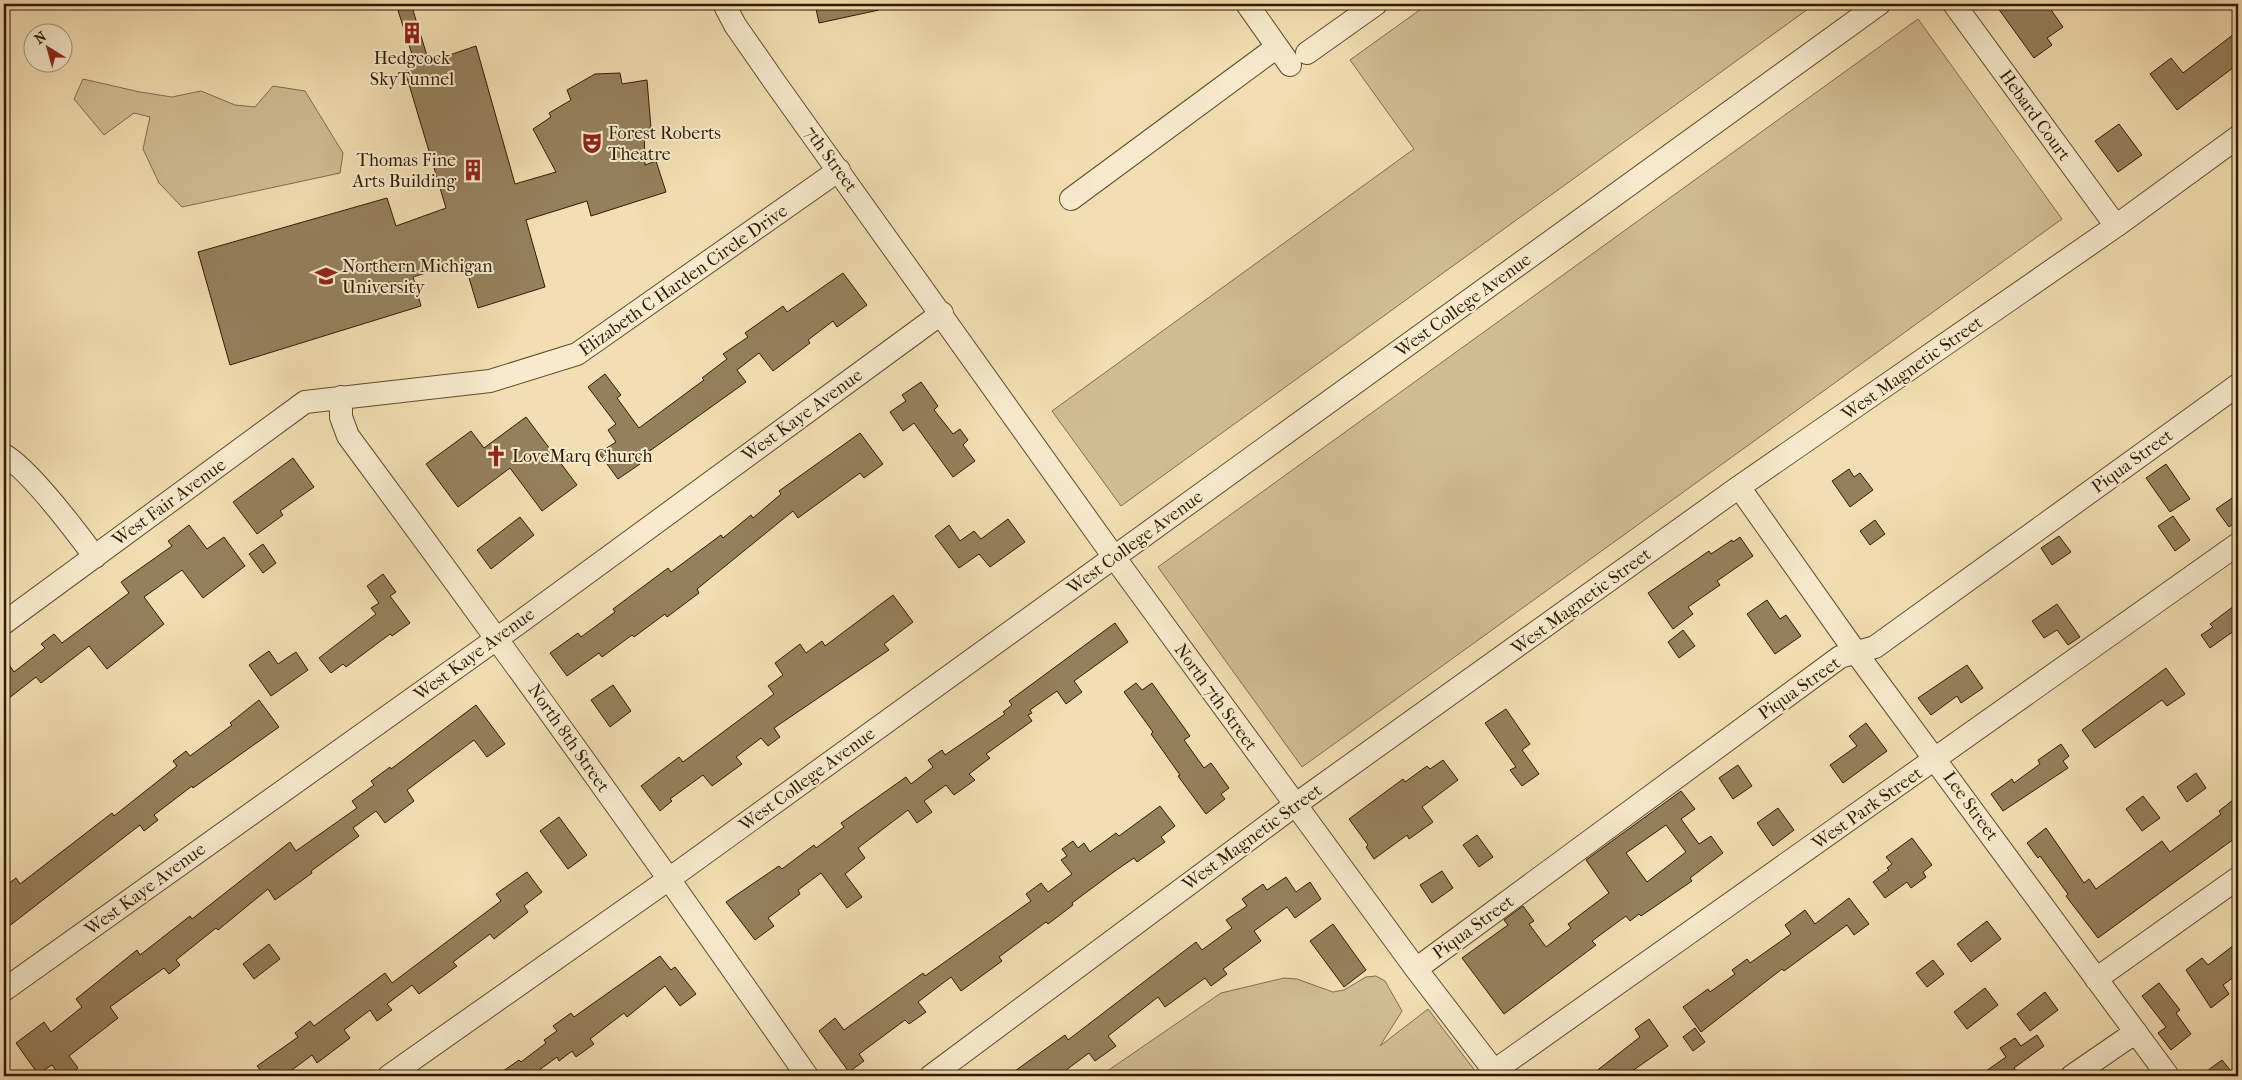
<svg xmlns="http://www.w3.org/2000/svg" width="2242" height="1080" font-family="'IM FELL French Canon',serif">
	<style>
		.green { fill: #d1bd94; stroke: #816c4a }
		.building { fill: #95805d; stroke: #311a00; fill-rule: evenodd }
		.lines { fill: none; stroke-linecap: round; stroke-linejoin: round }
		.minor-casing { stroke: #614b2c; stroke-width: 24 }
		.minor { stroke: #f7eacd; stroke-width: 22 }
		.labels { text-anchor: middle; stroke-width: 4; stroke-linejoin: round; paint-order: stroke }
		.poi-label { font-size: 18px; fill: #311a00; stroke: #f7eacd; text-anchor: start }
		.street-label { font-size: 18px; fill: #311a00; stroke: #f7eacd }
	</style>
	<rect width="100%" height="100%" fill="#f2deb2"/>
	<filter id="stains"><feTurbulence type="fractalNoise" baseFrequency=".004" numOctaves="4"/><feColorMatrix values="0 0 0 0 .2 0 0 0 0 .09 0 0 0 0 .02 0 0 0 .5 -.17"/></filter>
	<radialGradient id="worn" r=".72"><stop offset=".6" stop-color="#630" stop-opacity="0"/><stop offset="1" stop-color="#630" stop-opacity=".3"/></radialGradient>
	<!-- green -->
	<path class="green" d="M1428,4H1815L1121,506L1052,411L1414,149L1350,60Z
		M1918,19L2062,219L1302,767L1158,567Z
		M83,79L140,92L172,97L201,91L235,105L255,107L273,86L305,91L343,153L340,173L182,207L159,183L143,149L150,117L134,113L104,135L74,99Z
		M1376,976L1385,981L1402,1011L1380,1046L1428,1009L1479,1076H1100L1221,993L1284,978L1297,979L1333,992L1344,990L1366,977Z"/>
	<!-- building -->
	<path class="building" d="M396,4H411L429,62L476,46L515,184L556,172L533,129L551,117L549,113L571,100L567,90L595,74L620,73L622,84L647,80L651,128L644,129L645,165L656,161L666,192L591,216L587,201L526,220L545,287L478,308L464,261L413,277L421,306L230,365L198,252L387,198L396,226L446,208L405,71L416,67Z
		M815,4H878L879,10L819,23Z
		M1995,4H2047L2063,27L2047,38L2052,45L2034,58Z
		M2238,31V64L2177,110L2150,74L2171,58L2183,73Z
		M2119,124L2142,155L2118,172L2095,141Z
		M843,273L867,305L837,327L833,321L808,340L810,343L773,371L759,353L737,370L746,382L637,460L640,464L618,479L599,453L616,442L608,430L616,424L588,387L605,374L621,395L617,398L639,428L704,380L702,378L727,359L723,354L748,337L745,333L783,306L787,312Z
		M921,382L938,406L934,410L953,434L960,429L968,440L963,445L975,461L953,477L914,423L903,431L890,412L906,401L902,395Z
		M526,417L577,485L542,511L510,468L458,507L426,464L471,431L484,448Z
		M860,433L883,464L864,478L860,473L798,518L793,511L697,589L699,593L667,617L665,614L634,637L632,635L602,657L599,653L567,676L550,653L578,633L581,637L615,612L613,609L668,568L671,572L721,535L723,538L751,515L753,518L781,494L779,491Z
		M293,458L314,487L280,511L283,515L257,534L233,502Z
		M2166,464L2190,499L2170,512L2146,478Z
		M1849,469L1854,477L1860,473L1873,490L1850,507L1832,481Z
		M2238,494V520L2229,527L2216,509Z
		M2173,516L2190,540L2175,551L2158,526Z
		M520,517L534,535L491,569L477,550Z
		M1008,519L1025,542L990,567L979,554L959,568L935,536L949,525L960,541L974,531L981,539Z
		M1875,520L1885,534L1870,545L1860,531Z
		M189,525L207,549L224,537L245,566L203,598L182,570L144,597L164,624L107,669L89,646L41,683L36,677L4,702V657L14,672L45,648L41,644L54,634L62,643L129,593L121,582L172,546L168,541Z
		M2059,536L2071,552L2052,565L2041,548Z
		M1740,537L1753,556L1717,581L1720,585L1688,607L1693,614L1673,629L1648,593L1709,551L1711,554L1732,540L1733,542Z
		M263,544L276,563L263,573L249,554Z
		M383,574L396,592L390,596L410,623L392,636L390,634L346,667L343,664L331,673L319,658L376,614L371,608L379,603L367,586Z
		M893,595L913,622L884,644L889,650L774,728L780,737L768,746L761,738L736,757L742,764L712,786L703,775L670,799L672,801L660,811L641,786L679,757L683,762L774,694L768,686L783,675L775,663L800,644L806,653L822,641L825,646Z
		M1767,600L1780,619L1786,615L1801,636L1775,654L1747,614Z
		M2238,603V628L2210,648L2201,635L2213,627L2210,624Z
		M2057,604L2080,637L2068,645L2057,630L2044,638L2032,621Z
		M1115,623L1128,642L1074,681L1082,692L1066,704L1057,691L1030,710L1032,713L1028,715L1032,721L986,754L990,758L969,774L975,780L954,795L946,785L924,801L932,812L917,823L908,810L858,848L865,858L845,874L862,897L847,908L821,873L798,890L800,894L768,918L774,926L755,940L726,902L779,866L782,869L814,845L816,848L844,827L841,823L906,777L911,784L933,767L928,760L942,750L945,755L1005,714L1003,712L1012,705L1009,701Z
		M1683,630L1695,646L1679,658L1668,642Z
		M269,651L278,664L296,652L308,670L271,696L249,665Z
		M1967,665L1983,688L1961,703L1957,696L1931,715L1918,698Z
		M2166,668L2185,694L2167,706L2162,700L2095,748L2082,730Z
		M1136,683L1142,690L1152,683L1190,736L1184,740L1204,768L1211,763L1229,788L1221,794L1225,799L1206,814L1178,776L1180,775L1151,734L1153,732L1124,692Z
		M613,685L631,711L610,727L591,700Z
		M259,700L279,727L193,788L192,786L154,815L158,820L144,831L140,825L4,930V887L16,878L20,884L112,813L114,816L177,766L173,761L186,751L190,756L232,725L230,723Z
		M476,705L505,744L487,757L474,740L407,790L414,801L385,823L376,811L353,828L359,836L311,871L312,873L275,900L268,889L218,930L216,928L176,960L180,965L169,974L164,968L110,1007L118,1018L69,1056L78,1068L68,1076H60L52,1065L38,1074L16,1043L44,1022L51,1032L82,1007L76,999L137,950L140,955L190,916L192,919L290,842L296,851L357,808L352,801L374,785L371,781L390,767L391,769Z
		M1506,709L1530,744L1522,750L1539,774L1522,786L1510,770L1516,767L1485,723Z
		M1866,723L1887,751L1843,783L1830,765L1857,746L1849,736Z
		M2061,744L2069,756L2063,761L2068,768L2003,811L1991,794L2012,779L2014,783L2040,764L2038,760Z
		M1443,760L1458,780L1422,807L1433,822L1409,839L1407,835L1374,859L1366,847L1368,845L1349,819L1403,779L1405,782L1427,766L1430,769Z
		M1738,765L1752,786L1733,799L1719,778Z
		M2196,773L2206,788L2187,802L2177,787Z
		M1681,791L1695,809L1681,819L1699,844L1711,836L1723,853L1690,878L1692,881L1641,916L1639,914L1630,921L1626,916L1592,941L1596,945L1504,1014L1462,958L1508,925L1504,920L1523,906L1534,921L1529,924L1546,947L1571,928L1568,924L1609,893L1586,860ZM1666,825L1686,852L1647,882L1626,853Z
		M2143,796L2160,818L2142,831L2126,809Z
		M2238,796V836L2098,938L2066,896L2068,894L2040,856L2038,858L2027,843L2046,828L2084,883L2089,879L2096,889L2162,841L2170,852L2221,814L2219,811Z
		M1160,806L1175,826L1161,837L1165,842L1137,862L1134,858L1115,871L1072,903L1073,905L1048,924L1046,922L999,957L1002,961L961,991L951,977L918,1002L926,1012L909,1024L905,1020L859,1054L864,1061L849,1072L819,1031L835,1018L844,1030L923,973L925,976L1031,901L1026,894L1041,883L1048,892L1072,874L1061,860L1067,856L1062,849L1073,841L1078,848L1084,843L1090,852L1116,833L1119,836Z
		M1778,808L1794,830L1773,846L1757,823Z
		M559,817L587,855L568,869L540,831Z
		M1477,835L1493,857L1479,867L1463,845Z
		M1912,838L1932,865L1923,872L1926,877L1911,888L1907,882L1885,898L1873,882L1889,870L1887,868L1892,864L1886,857Z
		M1442,871L1453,888L1432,903L1420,885Z
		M527,872L542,892L524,906L528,912L494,939L490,934L453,962L457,966L419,994L412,985L387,1004L392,1010L377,1021L370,1010L344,1030L350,1038L317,1063L312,1055L284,1076H265L257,1066L298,1037L295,1033L310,1021L314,1026L385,973L392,983L501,901L496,894Z
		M1286,877L1296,892L1310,882L1321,899L1295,918L1287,907L1254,931L1261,941L1223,969L1227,974L1211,986L1205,978L1165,1007L1158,997L1108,1036L1116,1046L1095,1061L1089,1053L1058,1076H1008L1065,1035L1068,1040L1196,942L1202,950L1232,928L1226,920L1247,906L1242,899L1263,884L1267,890Z
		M1849,898L1869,924L1854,935L1847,925L1784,971L1782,969L1701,1032L1683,1007L1708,989L1710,992L1735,974L1732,970L1747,959L1750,963L1791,934L1785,925L1805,910L1815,924Z
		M1987,921L2001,939L1971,962L1957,944Z
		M1333,924L1366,970L1344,987L1310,941Z
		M2238,942V974L2223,985L2229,994L2211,1008L2186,970L2202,958L2208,965Z
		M269,944L280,959L254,979L243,964Z
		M660,956L671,970L675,967L696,994L680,1006L665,986L627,1017L624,1013L590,1039L594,1044L576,1057L572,1051L559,1061L557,1057L531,1076H496L519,1060L521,1062L546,1043L544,1040L557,1031L553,1026L571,1013L574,1017Z
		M1933,960L1944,974L1927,987L1916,973Z
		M2159,983L2180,1010L2176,1013L2191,1034L2171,1050L2158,1033L2166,1027L2142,996Z
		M1985,988L1998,1005L1967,1029L1954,1012Z
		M2045,992L2058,1010L2030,1031L2017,1014Z
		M1649,1019L1668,1046L1625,1076H1590L1640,1037L1635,1029Z
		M1695,1028L1705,1042L1693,1051L1683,1037Z
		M2037,1035L2044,1046L2014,1068L2019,1076H1979L2006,1057L2000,1048L2015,1038L2021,1046Z
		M2222,1060L2235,1076H2200Z"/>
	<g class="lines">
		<!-- minor casing -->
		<g class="minor-casing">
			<path id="minor" d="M724,4L735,25L776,84L1114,557L1416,969L1498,1076
				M1247,4L1290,65
				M1954,4L2116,226
				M1307,53L1376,4
				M1071,199L1277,47
				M341,397V417L348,436C504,647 657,860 807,1076
				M4,455C30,470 75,530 95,557
				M1739,487L1857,654L2168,1076
				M4,623L305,402L490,381L577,354L839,170
				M1416,969L1840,657L1875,647L2238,385
				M2096,979L2238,878
				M4,990L516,625L942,313
				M1494,1071L2238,544
				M389,1076L669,879L1879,4
				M931,1076L1295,805L1739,487L2116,226L2238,137
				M2072,1076L2136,1032"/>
		</g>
		<!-- minor -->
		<use href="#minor" class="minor"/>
	</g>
	<!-- icons -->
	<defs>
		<g id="building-bare" transform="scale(1.725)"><path d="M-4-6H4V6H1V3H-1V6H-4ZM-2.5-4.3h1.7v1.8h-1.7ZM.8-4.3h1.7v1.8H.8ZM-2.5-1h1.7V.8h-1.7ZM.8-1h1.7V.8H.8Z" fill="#8f2418" stroke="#f7eacd" stroke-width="2.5" paint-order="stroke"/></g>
		<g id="theatre-bare" transform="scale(1.725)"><path d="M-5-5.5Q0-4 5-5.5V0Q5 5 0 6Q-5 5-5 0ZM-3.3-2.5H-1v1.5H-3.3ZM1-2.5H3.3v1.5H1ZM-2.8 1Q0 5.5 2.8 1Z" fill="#8f2418" stroke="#f7eacd" stroke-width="2.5" paint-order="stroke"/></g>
		<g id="university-bare" transform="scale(1.725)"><path d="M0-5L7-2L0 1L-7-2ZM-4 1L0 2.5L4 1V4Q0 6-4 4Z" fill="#8f2418" stroke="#f7eacd" stroke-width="2.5" paint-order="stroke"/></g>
		<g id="church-bare" transform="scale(1.725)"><path d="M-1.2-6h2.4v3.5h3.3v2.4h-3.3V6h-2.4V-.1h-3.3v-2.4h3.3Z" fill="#8f2418" stroke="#f7eacd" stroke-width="2.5" paint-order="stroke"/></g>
	</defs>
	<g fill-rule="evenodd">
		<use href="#building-bare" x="412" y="33"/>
		<use href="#theatre-bare" x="592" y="143"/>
		<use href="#building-bare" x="473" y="170"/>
		<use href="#university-bare" x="326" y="276"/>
		<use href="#church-bare" x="496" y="456"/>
	</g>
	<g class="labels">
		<!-- poi labels -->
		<g class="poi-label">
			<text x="412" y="64" text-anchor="middle">Hedgcock<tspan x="412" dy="21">SkyTunnel</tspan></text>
			<text x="608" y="139">Forest Roberts<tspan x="608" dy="21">Theatre</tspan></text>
			<text x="456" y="166" text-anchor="end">Thomas Fine<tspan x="456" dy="21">Arts Building</tspan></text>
			<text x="342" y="272">Northern Michigan<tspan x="342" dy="21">University</tspan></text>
			<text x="512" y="462">LoveMarq Church</text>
		</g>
		<!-- street labels -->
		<g class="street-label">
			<text transform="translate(2035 115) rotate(54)" y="6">Hebard Court</text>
			<text transform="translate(831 159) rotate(54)" y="6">7th Street</text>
			<text transform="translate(683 280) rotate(-35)" y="6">Elizabeth C Harden Circle Drive</text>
			<text transform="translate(1463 305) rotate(-36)" y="6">West College Avenue</text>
			<text transform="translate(1912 368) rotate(-35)" y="6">West Magnetic Street</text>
			<text transform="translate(802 415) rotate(-36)" y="6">West Kaye Avenue</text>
			<text transform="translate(2132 461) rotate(-36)" y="6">Piqua Street</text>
			<text transform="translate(169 502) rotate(-36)" y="6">West Fair Avenue</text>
			<text transform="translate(1135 542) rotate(-36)" y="6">West College Avenue</text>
			<text transform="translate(1581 601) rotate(-36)" y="6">West Magnetic Street</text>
			<text transform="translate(474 654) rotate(-36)" y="6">West Kaye Avenue</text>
			<text transform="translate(1799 688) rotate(-35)" y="6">Piqua Street</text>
			<text transform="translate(1216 697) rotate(54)" y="6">North 7th Street</text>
			<text transform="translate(569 738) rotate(55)" y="6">North 8th Street</text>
			<text transform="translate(807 779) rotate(-36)" y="6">West College Avenue</text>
			<text transform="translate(1971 806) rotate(54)" y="6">Lee Street</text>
			<text transform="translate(1867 808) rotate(-35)" y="6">West Park Street</text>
			<text transform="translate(1252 837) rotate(-36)" y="6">West Magnetic Street</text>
			<text transform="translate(145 889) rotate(-36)" y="6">West Kaye Avenue</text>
			<text transform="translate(1473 927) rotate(-36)" y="6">Piqua Street</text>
		</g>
	</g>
	<!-- margin -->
	<rect width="2242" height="1080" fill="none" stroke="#f2deb2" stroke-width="20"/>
	<rect x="5" y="5" width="2232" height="1070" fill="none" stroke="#311a00" stroke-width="2.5"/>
	<rect x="10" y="10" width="2222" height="1060" fill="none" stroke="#311a00"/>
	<!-- north arrow -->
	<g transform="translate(48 48) rotate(323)"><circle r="24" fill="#f7eacd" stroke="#a8977b"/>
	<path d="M0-4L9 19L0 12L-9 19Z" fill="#8f2418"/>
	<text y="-8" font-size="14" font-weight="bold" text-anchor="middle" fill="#311a00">N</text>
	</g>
	<rect width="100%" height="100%" filter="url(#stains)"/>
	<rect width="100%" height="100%" fill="url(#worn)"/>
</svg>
